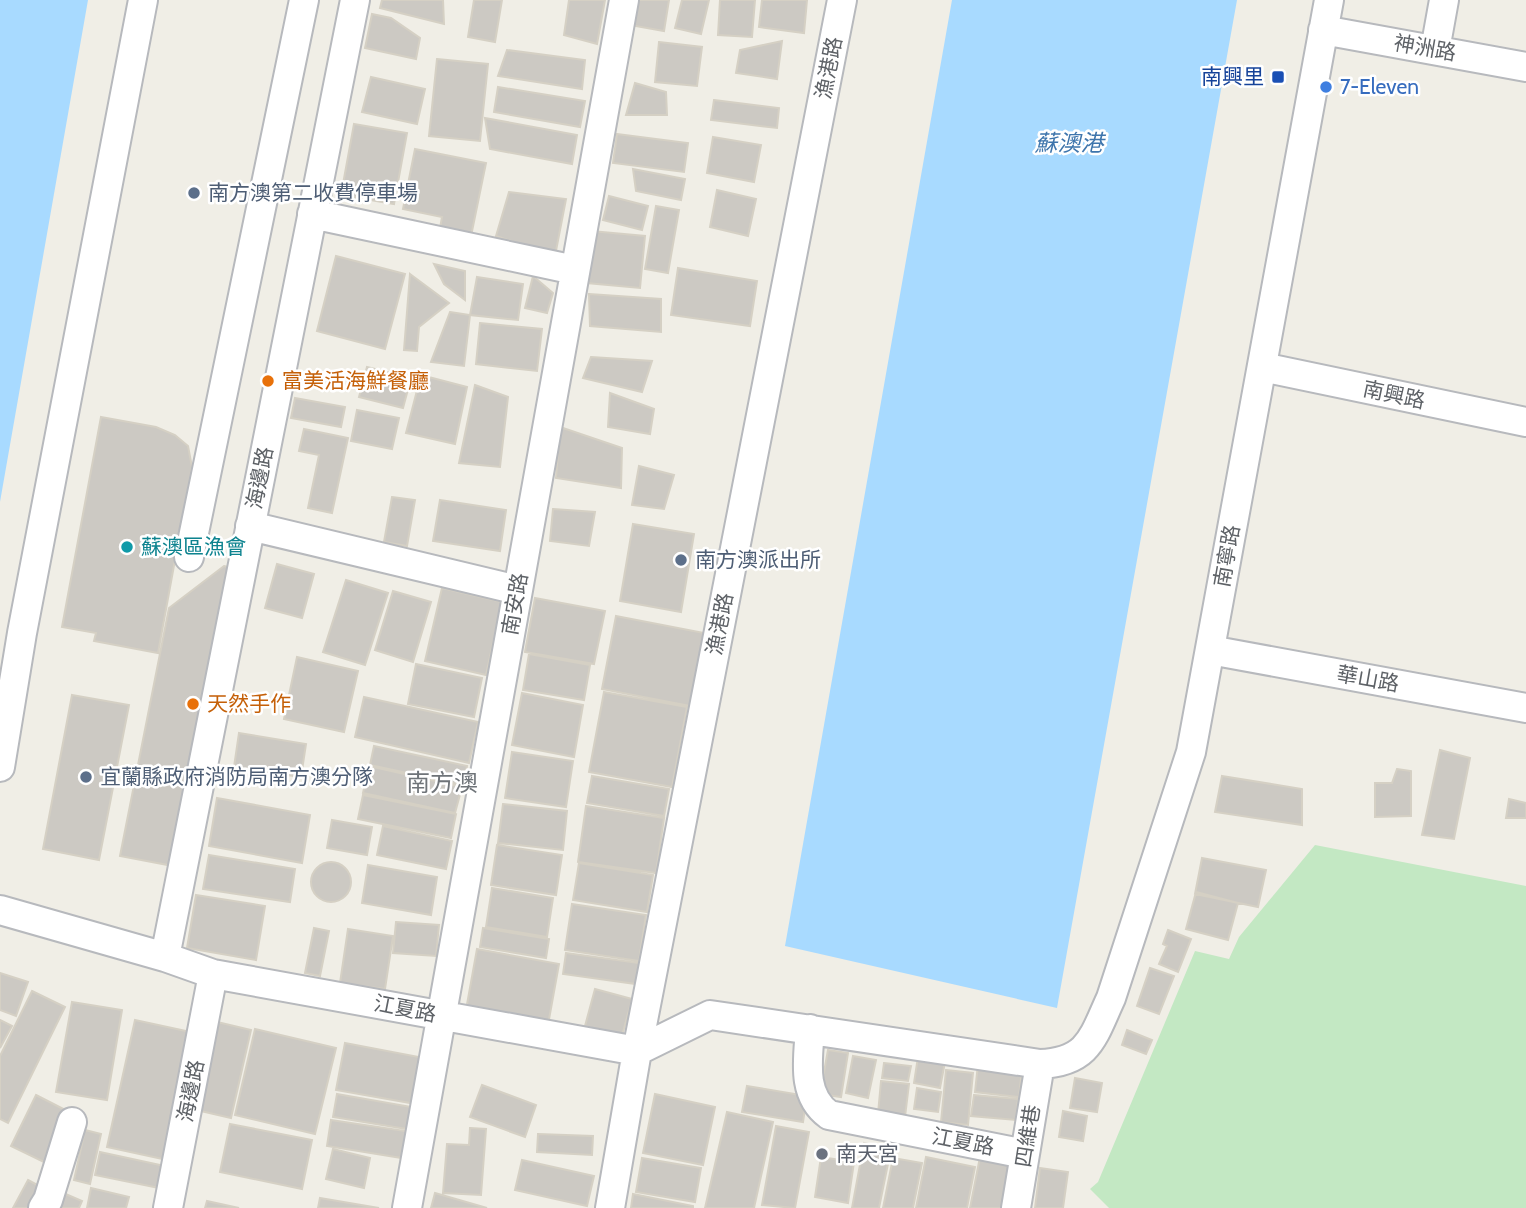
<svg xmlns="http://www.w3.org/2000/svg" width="1526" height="1208" font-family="Cabin,'Noto Sans TC',sans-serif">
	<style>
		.green { fill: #c3e8c3 }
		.water { fill: #a8daff }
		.building { fill: #ccc9c3; stroke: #d5d0c4; stroke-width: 2 }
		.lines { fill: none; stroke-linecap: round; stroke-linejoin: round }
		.minor-casing { stroke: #b7b9bd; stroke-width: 32 }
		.minor { stroke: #fff; stroke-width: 28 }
		.transit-dot { fill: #1a4fb4; stroke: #fff; stroke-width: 2.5 }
		.shop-dot { fill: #3f7fe0; stroke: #fff; stroke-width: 2.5 }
		.service-dot { fill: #5c6f8a; stroke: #fff; stroke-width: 2.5 }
		.food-dot { fill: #e8710a; stroke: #fff; stroke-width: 2.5 }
		.culture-dot { fill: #0f9aa8; stroke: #fff; stroke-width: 2.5 }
		.worship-dot { fill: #6b7280; stroke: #fff; stroke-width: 2.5 }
		.labels { text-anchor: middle; stroke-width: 5; stroke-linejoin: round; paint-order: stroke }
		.street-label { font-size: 21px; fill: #5e6267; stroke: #fff }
		.transit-label { font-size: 21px; fill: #164399; stroke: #fff; text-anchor: end }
		.shop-label { font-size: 21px; fill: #366cbe; stroke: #fff; text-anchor: start }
		.service-label { font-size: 21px; fill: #4e5e75; stroke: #fff; text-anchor: start }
		.food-label { font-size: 21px; fill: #c56008; stroke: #fff; text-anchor: start }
		.culture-label { font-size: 21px; fill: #0d838f; stroke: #fff; text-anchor: start }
		.worship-label { font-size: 21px; fill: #5b616d; stroke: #fff; text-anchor: start }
		.water-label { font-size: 23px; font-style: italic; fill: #3e75ac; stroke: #fff }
		.quarter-label { font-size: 24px; fill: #6f7479; stroke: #fff }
	</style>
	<rect width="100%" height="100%" fill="#f0eee6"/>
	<!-- green -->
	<path class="green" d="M1315,845L1526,886V1208H1109L1090,1189L1098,1182L1195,951L1229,959L1239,937Z"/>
	<!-- water -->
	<path class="water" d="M0,0H88L0,502Z
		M952,0H1237L1057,1008L785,946Z"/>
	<!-- building -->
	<path class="building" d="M382,0H443L444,24L380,8Z
		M474,0H502L495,42L468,37Z
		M569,0H605L597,44L564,35Z
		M635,0H669L664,31L630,25Z
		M682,0H709L701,34L675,28Z
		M720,0H755L752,37L718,35Z
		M762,0H807L804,33L759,27Z
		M372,14L391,18L420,38L416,59L365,48Z
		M782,41L777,79L736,73L740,50Z
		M659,42L702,47L697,86L655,82Z
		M507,50L585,60L582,89L498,76Z
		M437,59L488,64L480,141L429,136Z
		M371,77L425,89L417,124L362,112Z
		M635,83L666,92L667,115H626Z
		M498,87L585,101L580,127L494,112Z
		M714,100L779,108L777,128L711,120Z
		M485,118L577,135L572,164L490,149Z
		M354,124L407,133L394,204L341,195Z
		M617,134L688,143L684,172L613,163Z
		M713,137L761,145L754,182L707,173Z
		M415,149L486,163L470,241L439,234L442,217L403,209Z
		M633,169L685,179L681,200L636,191Z
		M717,190L756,199L748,236L710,227Z
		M509,192L566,199L555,256L496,236Z
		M609,196L648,206L642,230L603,220Z
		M656,206L679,210L668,273L645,269Z
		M591,231L645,236L640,288L587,283Z
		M336,256L405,274L385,349L317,331Z
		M434,264L465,271V300L444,284Z
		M678,268L757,281L750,326L671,315Z
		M410,274L449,303L419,327L417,351L404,350Z
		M533,276L553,293L547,313L525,308Z
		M477,277L523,284L518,320L470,315Z
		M589,294L661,299V332L590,326Z
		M450,312L470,315L464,366L431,362Z
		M480,323L542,329L537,371L476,364Z
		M591,357L652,361L642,392L583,378Z
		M367,367L411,378L403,408L359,397Z
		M421,375L467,387L455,444L406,433Z
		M475,385L508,397L500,467L459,463Z
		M610,393L654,409L650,434L608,427Z
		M295,398L345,407L341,427L291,418Z
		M357,410L399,418L392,449L351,441Z
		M101,417L156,427L175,435L188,446L192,467L158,653L94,641L96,633L62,627Z
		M560,427L622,448L621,488L556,478Z
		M304,429L348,438L332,513L308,508L319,455L299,451Z
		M639,466L674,475L664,509L632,505Z
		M392,497L415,500L407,546L384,542Z
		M440,500L506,510L500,551L433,541Z
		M553,509L595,512L589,546L550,541Z
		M633,524L694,534L681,612L620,601Z
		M277,564L314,574L302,618L265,608Z
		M224,566L232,568L173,866L120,856L169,608Z
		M346,580L388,593L365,665L323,652Z
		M442,588L502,602L486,675L425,661Z
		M393,591L431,602L413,662L375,650Z
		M535,598L605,611L594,664L525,652Z
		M616,616L704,633L690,706L602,689Z
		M529,654L590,665L584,700L523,690Z
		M297,657L358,671L344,732L284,719Z
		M416,664L482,678L474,717L408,704Z
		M604,692L687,707L672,787L589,772Z
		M522,693L583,705L574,757L512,745Z
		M72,695L129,705L99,860L43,849Z
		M364,697L478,722L469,763L355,737Z
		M239,733L306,744L301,777L234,767Z
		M374,746L467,766L463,785L370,765Z
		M1440,750L1470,758L1454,839L1422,835Z
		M512,752L573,761L566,807L505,798Z
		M369,766L462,787L455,813L363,793Z
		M1397,769L1411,771V816L1375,817V783H1392Z
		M592,776L669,789L664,816L587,803Z
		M1222,776L1302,789V825L1215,812Z
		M363,795L456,814L451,838L358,819Z
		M217,798L310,815L302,863L209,846Z
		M1509,799L1526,803V818H1506Z
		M503,804L567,811L563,850L498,843Z
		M586,806L664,818L656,873L578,862Z
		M332,820L372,827L367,855L327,848Z
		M383,826L452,841L446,869L377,855Z
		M497,845L562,855L556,895L491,885Z
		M209,855L295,869L290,902L203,889Z
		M1202,858L1266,870L1258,907L1195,894Z
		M311 882a20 20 0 1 1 40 0a20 20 0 1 1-40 0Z
		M579,863L653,875L647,912L573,900Z
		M368,865L437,877L431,915L362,903Z
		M492,888L553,898L547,937L486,927Z
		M1196,892L1238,903L1228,940L1186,929Z
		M196,895L265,906L256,960L187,948Z
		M572,904L646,915L639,961L565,950Z
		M396,922L439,925L436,956L393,953Z
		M314,928L329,931L320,976L305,973Z
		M483,928L549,939L546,958L480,947Z
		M348,929L393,936L385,989L340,983Z
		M1168,930L1191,939L1178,972L1159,964L1167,946L1163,944Z
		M477,949L559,964L548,1025L466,1010Z
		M566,953L639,963L636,984L563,974Z
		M1150,968L1174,976L1159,1014L1137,1006Z
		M0,973L28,982L16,1016L0,1010Z
		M595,989L632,999L622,1036L585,1026Z
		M32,991L65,1007L8,1123L0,1119V1056Z
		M72,1002L122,1010L107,1100L56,1092Z
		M0,1020L12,1026L0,1048Z
		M135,1020L200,1034L172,1161L107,1147Z
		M213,1021L251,1030L231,1118L192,1109Z
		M255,1029L336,1048L315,1134L235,1115Z
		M1127,1030L1152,1040L1146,1054L1122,1045Z
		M345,1043L424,1058L416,1104L336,1090Z
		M828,1050L848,1053L841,1097L820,1094Z
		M853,1056L876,1060L868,1098L846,1093Z
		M918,1057L945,1062L940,1088L914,1083Z
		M884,1063L911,1066L908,1081L882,1078Z
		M978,1064L1022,1069L1019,1097L975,1092Z
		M946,1070L973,1073L968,1125L941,1122Z
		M1075,1078L1102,1083L1097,1112L1070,1108Z
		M881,1081L909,1084L905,1117L878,1114Z
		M482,1085L536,1105L525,1137L470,1117Z
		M747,1086L807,1096L803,1122L742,1112Z
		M917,1088L941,1092L938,1112L914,1109Z
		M337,1094L417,1108L413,1130L333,1117Z
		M655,1094L715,1107L703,1165L643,1153Z
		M36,1095L79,1117L54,1167L11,1146Z
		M974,1095L1018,1099L1016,1120L971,1116Z
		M1063,1111L1087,1116L1083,1141L1059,1137Z
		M727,1112L773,1122L754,1208H705Z
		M331,1120L412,1132L408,1159L327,1146Z
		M230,1124L312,1140L302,1189L220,1172Z
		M776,1126L809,1132L795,1208L762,1205Z
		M470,1128L486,1129L481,1195L443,1193L447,1144L469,1145Z
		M85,1130L101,1134L90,1184L74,1180Z
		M538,1134L593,1136L592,1155L537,1152Z
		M864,1143L891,1149L879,1208H852Z
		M333,1149L370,1158L364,1188L326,1179Z
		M100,1152L174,1168L169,1190L95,1175Z
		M821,1157L854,1162L848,1203L815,1197Z
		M926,1157L975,1167L967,1208H916Z
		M980,1157L1019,1165L1011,1208H970Z
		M642,1158L701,1168L695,1202L636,1192Z
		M893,1158L922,1163L913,1208H883Z
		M522,1160L594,1176L587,1206L515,1190Z
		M1040,1168L1068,1172L1063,1208H1035Z
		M28,1180L52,1193L44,1208H13Z
		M91,1188L129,1197L126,1208H87Z
		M61,1192L82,1201L79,1208H55Z
		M435,1193L487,1208H431Z
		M633,1194L693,1206V1208H631Z
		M320,1198L379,1208H318Z
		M207,1201L239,1208H205Z"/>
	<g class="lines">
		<!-- minor casing -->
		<g class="minor-casing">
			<path id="minor" d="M1323,30L1526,67
				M1435,50L1444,0
				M312,214L575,270
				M1262,367L1526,422
				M250,526L518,590
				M189,557L304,0
				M1210,650L1526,708
				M0,767L22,633L143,0
				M0,910L165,957L213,974L637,1051L710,1015L1040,1064C1089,1062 1093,1037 1111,998L1191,752L1329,0
				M165,957L355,0
				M810,1029C808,1059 801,1095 829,1115L1025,1154
				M43,1208L48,1200L72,1122
				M168,1208L213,974
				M407,1208L624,0
				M610,1208L637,1051L842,0
				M1016,1208L1040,1064"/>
		</g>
		<!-- minor -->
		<use href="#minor" class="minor"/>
	</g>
	<!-- markers -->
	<rect class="transit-dot" x="1271" y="70" width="14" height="14" rx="3.5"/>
	<circle class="shop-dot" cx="1326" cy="87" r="7"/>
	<g class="service-dot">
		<circle cx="194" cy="193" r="7"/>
		<circle cx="681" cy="560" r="7"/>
		<circle cx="86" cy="777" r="7"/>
	</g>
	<g class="food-dot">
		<circle cx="268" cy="381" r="7"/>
		<circle cx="193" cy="704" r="7"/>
	</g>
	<circle class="culture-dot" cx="127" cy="547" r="7"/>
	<circle class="worship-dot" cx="822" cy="1154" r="7"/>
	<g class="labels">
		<!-- street labels -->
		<g class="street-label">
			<text transform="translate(1425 48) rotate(10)" y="7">神洲路</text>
			<text transform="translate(829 68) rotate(-79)" y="7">漁港路</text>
			<text transform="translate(1394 395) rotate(12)" y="7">南興路</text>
			<text transform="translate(260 478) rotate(-79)" y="7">海邊路</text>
			<text transform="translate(1227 556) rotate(-80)" y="7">南寧路</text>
			<text transform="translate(515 604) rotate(-80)" y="7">南安路</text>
			<text transform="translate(720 624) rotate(-79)" y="7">漁港路</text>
			<text transform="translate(1368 679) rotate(10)" y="7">華山路</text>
			<text transform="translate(405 1009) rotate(11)" y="7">江夏路</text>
			<text transform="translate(191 1091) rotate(-79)" y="7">海邊路</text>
			<text transform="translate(1028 1136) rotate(-81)" y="7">四維巷</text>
			<text transform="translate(963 1142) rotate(11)" y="7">江夏路</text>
		</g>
		<!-- transit labels -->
		<g class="transit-label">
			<text x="1264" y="84">南興里</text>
		</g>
		<!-- shop labels -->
		<g class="shop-label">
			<text x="1340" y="94">7-Eleven</text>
		</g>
		<!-- service labels -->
		<g class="service-label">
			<text x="208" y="200">南方澳第二收費停車場</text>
			<text x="695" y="567">南方澳派出所</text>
			<text x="100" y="784">宜蘭縣政府消防局南方澳分隊</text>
		</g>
		<!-- food labels -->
		<g class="food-label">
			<text x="282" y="388">富美活海鮮餐廳</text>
			<text x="207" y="711">天然手作</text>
		</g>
		<!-- culture labels -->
		<g class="culture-label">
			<text x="141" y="554">蘇澳區漁會</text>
		</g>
		<!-- worship labels -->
		<g class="worship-label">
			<text x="836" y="1161">南天宮</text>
		</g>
		<!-- water labels -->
		<g class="water-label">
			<text x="1069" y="151">蘇澳港</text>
		</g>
		<!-- quarter labels -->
		<g class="quarter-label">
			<text x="442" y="791">南方澳</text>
		</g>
	</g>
</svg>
